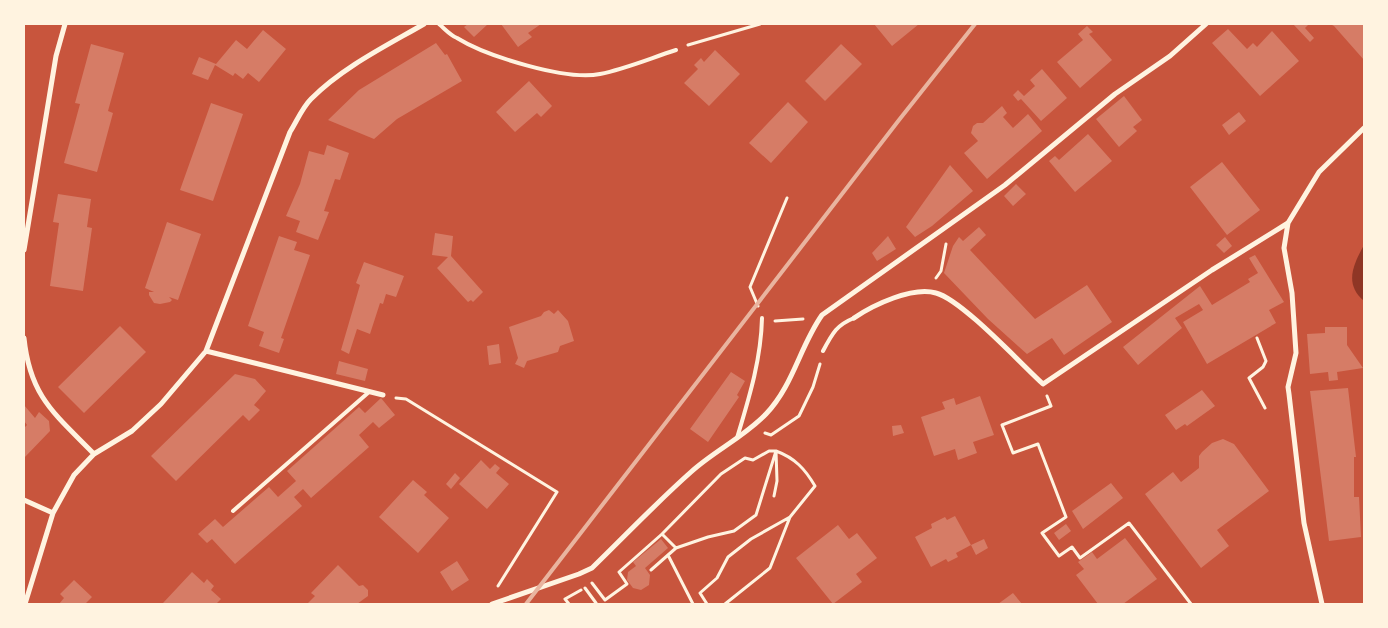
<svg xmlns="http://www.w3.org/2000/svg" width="1388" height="628" font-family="Signika,sans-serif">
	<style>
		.water { fill: #8f3625 }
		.building { fill: #d67c66 }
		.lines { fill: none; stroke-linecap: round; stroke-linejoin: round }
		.path { stroke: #fff3e0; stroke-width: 3 }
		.service { stroke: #fff3e0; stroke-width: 4 }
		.minor { stroke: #fff3e0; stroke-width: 5 }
		.rail { stroke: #e9b49f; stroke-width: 4 }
	</style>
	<rect width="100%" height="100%" fill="#c8553d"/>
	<!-- water -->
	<path class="water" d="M1364,245V301C1344,284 1353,265 1364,245Z"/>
	<!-- building -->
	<path class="building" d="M468,24H488L474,37L464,27Z
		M501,24H541L528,33L532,37L518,47Z
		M874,24H919L892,46Z
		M1293,24H1309L1305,28L1314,38L1310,42Z
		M1330,24H1364V60L1334,26Z
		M1087,26L1093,32L1089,34L1112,60L1080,88L1057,62L1083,40L1078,34Z
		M1228,29L1247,49L1253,43L1257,47L1272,31L1299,61L1260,96L1212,43Z
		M263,30L286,49L259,82L248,73L243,79L235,73L233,76L215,65L208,80L192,74L199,57L216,64L236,40L247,49Z
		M436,43L445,55L447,54L462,81L397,119L374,139L328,120L359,90Z
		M91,44L124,53L108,111L113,113L97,172L64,163L80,104L75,103Z
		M841,44L862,64L825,101L805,81Z
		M715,50L740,74L709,106L684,83L698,69L694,65L701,58L704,62Z
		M1042,69L1067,98L1041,121L1021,99L1018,101L1013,95L1018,90L1024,96L1035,86L1030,80Z
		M529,81L552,106L541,117L537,113L515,132L496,112Z
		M1124,96L1142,120L1133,127L1137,131L1119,147L1096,119Z
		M788,102L808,122L771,163L749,143Z
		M211,103L243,114L213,201L180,190Z
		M1002,106L1007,113L1003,117L1013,128L1028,114L1042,131L987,179L964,153L978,141L971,133L973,126L977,123H983Z
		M1239,112L1246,121L1229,135L1222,125Z
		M1088,134L1112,161L1075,192L1049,161L1055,156L1059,160Z
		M327,145L349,153L340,180L335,179L324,211L329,212L318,240L296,232L300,221L286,216L300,184L309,151L324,155Z
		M1222,162L1260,210L1227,235L1190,187Z
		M950,165L973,191L932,226L915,237L906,227Z
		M1016,184L1026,194L1013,206L1004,196Z
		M58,194L91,199L87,227L92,228L83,291L50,286L59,223L53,222Z
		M167,222L201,234L178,300L169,297L172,300L170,302L160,304L154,303L149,295V292H154L145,288Z
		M979,227L986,235L970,250L1035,319L1087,285L1112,322L1064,355L1052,338L1027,354L988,319L944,273L953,246L959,237L963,241Z
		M435,233L453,236L451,256L483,292L473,302L471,300L468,302L437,268L448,257L432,255Z
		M279,236L297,242L294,250L310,255L281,338L284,339L279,353L259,346L264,332L248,326Z
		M888,236L896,249L877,261L872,253Z
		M1225,237L1232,246L1224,253L1216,245Z
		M1255,255L1284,302L1269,310L1276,323L1207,364L1183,322L1203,310L1199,304L1175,318L1182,328L1138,365L1123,347L1200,286L1212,305L1250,282L1248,279L1258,273L1249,258Z
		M364,262L404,276L396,297L386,294L383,304L380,303L370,334L357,329L349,354L341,350L360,285L356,283Z
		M549,310L554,314L558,310L568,321L574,341L560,346L558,352L527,361L524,368L515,364L518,358L509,327L541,316L544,312Z
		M120,326L146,352L84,413L58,387Z
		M1325,327H1347V345L1363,368L1337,372L1338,380L1329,381L1328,372L1310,374L1307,334L1325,333Z
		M499,344L501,363L489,365L487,346Z
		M339,361L368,369L365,381L336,374Z
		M731,372L745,381L737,395L739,397L708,442L690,429Z
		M235,374L255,379L266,391L254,405L260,410L249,421L243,415L176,481L151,456Z
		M1348,388L1356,457H1354V497H1359L1361,537L1329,541L1310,391Z
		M1202,390L1215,406L1187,426L1185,424L1176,430L1165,415Z
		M980,396L994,435L973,442L977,453L958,460L955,449L934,456L921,417L945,409L942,402L954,398L956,405Z
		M381,398L395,415L379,428L373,422L359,435L369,447L311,498L303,489L294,497L302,506L235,564L212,539L207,543L198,534L215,519L223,527L269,487L278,497L296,481L287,471L359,407L365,413Z
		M24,405L35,418L39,412L49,421L50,431L24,458V428L27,425L24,421Z
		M901,425L904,433L893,436L892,426Z
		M1223,439L1234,444L1269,491L1217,530L1229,546L1201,568L1145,494L1173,472L1181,482L1199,468V456L1202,452L1212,443Z
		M481,460L490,469L495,464L500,468L496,473L509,484L487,509L459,484Z
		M455,473L460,478L451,489L446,484Z
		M413,480L427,492L424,495L449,518L418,553L379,517Z
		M1111,483L1123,498L1083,529L1072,511Z
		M955,516L971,545L984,539L988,548L976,555L971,545L956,553L958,557L948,562L946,559L931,567L915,537L932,528L931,524L945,517L947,520Z
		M1066,524L1071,531L1059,540L1054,533Z
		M838,525L849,539L857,533L877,558L856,574L862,582L833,604L796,558Z
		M1125,538L1157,579L1123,604H1098L1076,575L1084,569L1078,562L1092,552L1097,559Z
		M661,539L668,548L645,568L650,575L649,585L641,590L633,588L627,580L628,572L636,566L633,562Z
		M457,561L469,580L452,591L440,572Z
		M338,565L359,586L363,585L368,590V596L357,604H307L315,596L311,593Z
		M192,572L204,583L207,579L214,586L211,590L221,599L216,604H164L163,603Z
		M74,580L92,597L85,604H59L64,598L60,594Z
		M1013,593L1022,604H998Z"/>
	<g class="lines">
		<!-- path -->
		<path class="path" d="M688,45L760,24
			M936,278L941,271L946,244
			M758,306L750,287L787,198
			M775,321L803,319
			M1257,338L1266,361L1263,367L1249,378L1265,408
			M1047,396L1051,406L1002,425L1013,453L1038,444L1066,517L1042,533L1059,556L1072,547L1080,558L1129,523L1191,604
			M396,398L406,399L557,492L498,586
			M765,433L771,435L799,416L813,387L820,364
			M662,534L721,474L745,458L753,460L769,451H776L777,481L774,496
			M669,557L693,604
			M651,570L676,548L708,537L734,531L756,515L776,451C795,458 805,469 815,486L790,517L770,568L725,604
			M592,583L605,600L627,584L619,572L662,534L676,548
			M585,588L596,603
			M569,604L565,599L581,590
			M707,604L700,593L717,578L728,557L751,539L790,517"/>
		<!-- service -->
		<path class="service" d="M439,24C445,29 450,35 457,38C486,56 566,81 600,74C625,69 651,58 676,50
			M823,351C833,332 837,325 854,318
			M737,438C749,398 761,360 762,318
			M233,511L369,392"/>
		<!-- minor -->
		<path class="minor" d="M24,250L56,56L65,24
			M854,318C873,305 913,286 936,293C962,300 1020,363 1043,384L1212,270L1288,223
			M24,338C30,397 55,414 94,454
			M206,351L383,395
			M24,500L53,513
			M25,604L53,513L74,475L94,454L132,431L161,404L206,351L290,132C297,121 302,108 311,99C343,67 386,46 424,24
			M492,604L579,574L592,568C625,536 657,502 691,472C714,451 744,437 766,414C793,386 800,346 822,315L1005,185L1115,94L1170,56L1206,24
			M1322,604L1304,523L1289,394L1288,387L1296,353L1292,293L1284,248L1288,223L1319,172L1364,128"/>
		<!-- rail -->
		<path class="rail" d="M526,604L899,120L975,24"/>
	</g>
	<!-- border -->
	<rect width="1388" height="628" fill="none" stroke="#fff3e0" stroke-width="50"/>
</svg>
